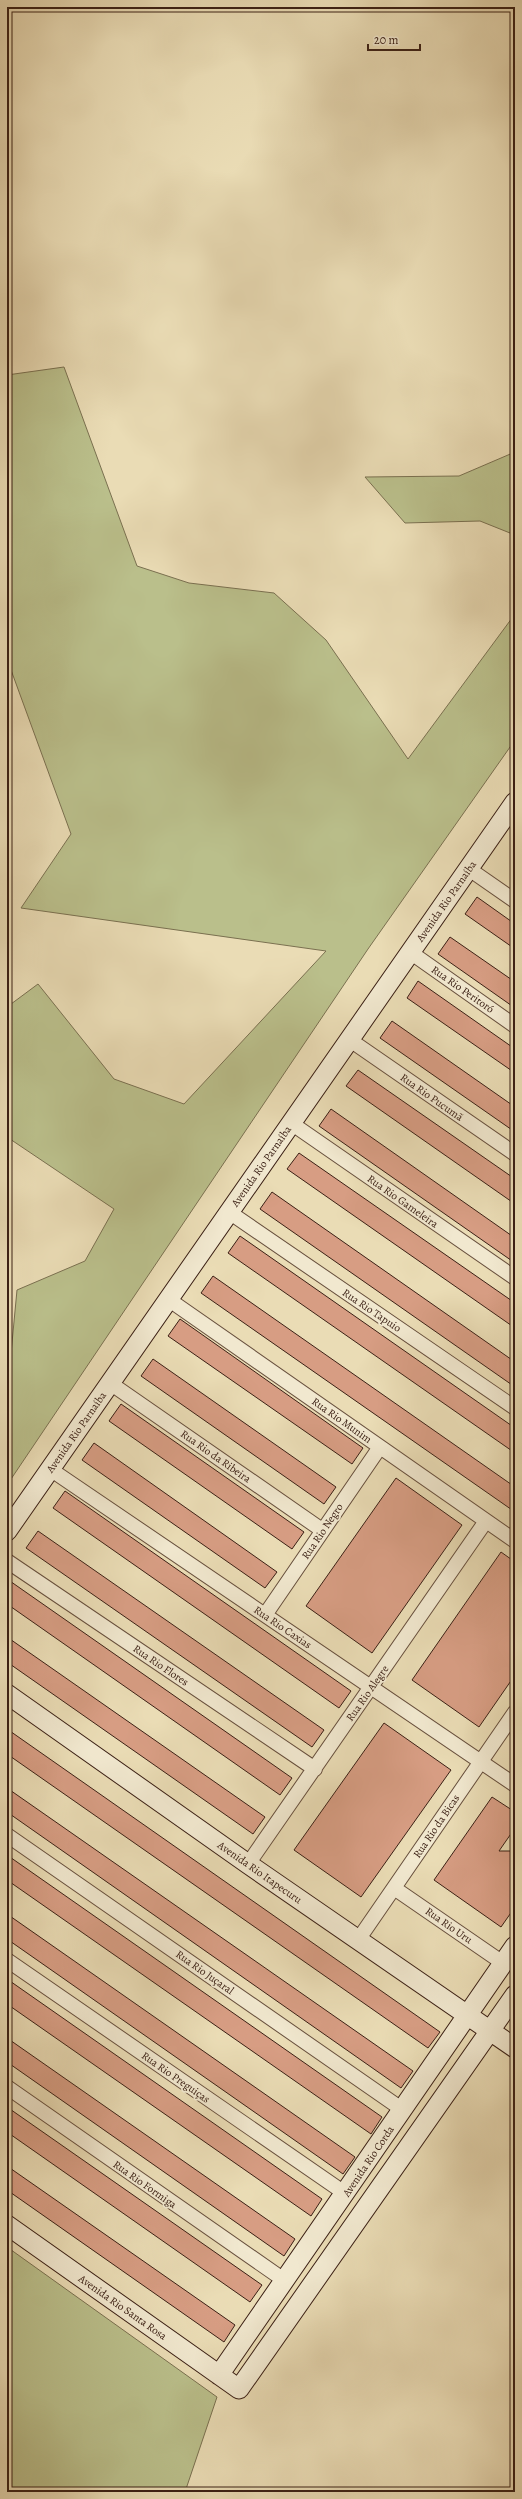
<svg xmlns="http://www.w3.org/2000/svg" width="522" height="2499" font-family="Alegreya,serif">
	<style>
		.green { fill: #babf8b; stroke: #7a7050 }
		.building { fill: #d79d83; stroke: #3b2015 }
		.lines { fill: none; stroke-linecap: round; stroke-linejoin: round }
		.street-casing { stroke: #674f3d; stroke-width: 16 }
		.secondary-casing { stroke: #3b2015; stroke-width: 21 }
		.street { stroke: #f1e8cf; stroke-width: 14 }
		.secondary { stroke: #f1e8cf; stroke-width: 19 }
		.labels { text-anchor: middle; stroke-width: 3.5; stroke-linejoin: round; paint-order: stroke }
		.street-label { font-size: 11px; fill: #3b2015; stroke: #f1e8cf }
	</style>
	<rect width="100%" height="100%" fill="#eadcb5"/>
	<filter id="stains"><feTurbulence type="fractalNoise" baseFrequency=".005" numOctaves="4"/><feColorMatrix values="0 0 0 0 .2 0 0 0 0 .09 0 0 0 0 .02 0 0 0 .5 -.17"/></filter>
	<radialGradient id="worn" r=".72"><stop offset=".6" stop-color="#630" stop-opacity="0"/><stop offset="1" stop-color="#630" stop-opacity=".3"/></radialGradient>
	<!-- green -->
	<path class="green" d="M64,367L137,566L189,583L274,593L326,640L408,759L515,614V740L368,949L7,1485V1375L10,1364L17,1290L85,1261L114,1209L7,1137V1007L38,984L114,1079L184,1104L326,951L21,908L71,834L7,659V375Z
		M515,452V535L480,521L405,523L365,477L459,476Z
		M7,2247L217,2397L185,2492H7Z"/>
	<!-- building -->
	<path class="building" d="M477,897L515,924V949L465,914Z
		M450,937L515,982V1008L438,954Z
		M418,981L515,1049V1073L407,998Z
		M392,1021L515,1107V1132L380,1038Z
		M358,1070L515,1179V1204L346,1086Z
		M331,1109L515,1238V1263L319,1126Z
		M299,1153L515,1303V1328L287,1169Z
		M272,1192L515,1362V1387L260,1209Z
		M240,1236L515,1428V1453L228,1253Z
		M213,1276L515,1487V1512L201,1293Z
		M180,1319L363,1448L352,1464L168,1336Z
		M153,1359L336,1487L324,1504L141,1376Z
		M121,1404L304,1532L292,1549L109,1421Z
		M94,1443L277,1572L265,1588L82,1460Z
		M396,1478L462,1525L372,1653L306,1606Z
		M65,1491L351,1691L339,1708L53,1508Z
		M38,1531L324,1730L312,1747L26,1548Z
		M501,1552L515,1562V1675L479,1727L412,1680Z
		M7,1579L292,1778L280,1795L7,1604Z
		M7,1637L265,1817L253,1834L7,1662Z
		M384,1723L451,1770L361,1897L294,1850Z
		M7,1729L440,2032L428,2048L7,1754Z
		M7,1788L413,2071L401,2088L7,1812Z
		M492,1797L515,1812V1828L499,1851H515V1907L501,1927L434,1880Z
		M7,1855L382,2117L371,2134L7,1880Z
		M7,1914L355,2157L343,2174L7,1939Z
		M7,1979L322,2199L311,2216L7,2004Z
		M7,2038L295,2239L284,2256L7,2062Z
		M7,2107L262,2285L250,2302L7,2132Z
		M7,2166L235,2325L224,2342L7,2190Z"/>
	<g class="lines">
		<!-- street casing -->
		<g class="street-casing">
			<path id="street" d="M469,869L515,901
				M410,952L515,1026
				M350,1040L515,1154
				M291,1123L515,1278
				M229,1212L515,1408
				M168,1299L515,1541
				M110,1383L322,1530
				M50,1469L515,1785
				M7,1561L315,1769
				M265,1615L380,1447
				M7,1835L403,2110
				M248,1864L486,1521
				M394,1888L503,1963
				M358,1940L515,1712
				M7,1960L346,2194
				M7,2087L284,2280"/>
		</g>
		<!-- secondary casing -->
		<g class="secondary-casing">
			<path id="secondary" d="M7,1531L515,802
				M7,1694L248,1864L515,2048
				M7,2225L239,2389L515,1995
				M219,2375L515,1946"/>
		</g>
		<!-- street -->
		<use href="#street" class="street"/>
		<!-- secondary -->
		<use href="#secondary" class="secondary"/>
	</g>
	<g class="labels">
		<!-- street labels -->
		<g class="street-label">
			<text transform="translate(446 901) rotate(-55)" y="4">Avenida Rio Parnaíba</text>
			<text transform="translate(463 989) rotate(35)" y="4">Rua Rio Peritoró</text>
			<text transform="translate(432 1097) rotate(35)" y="4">Rua Rio Pucumã</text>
			<text transform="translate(261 1166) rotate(-55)" y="4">Avenida Rio Parnaíba</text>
			<text transform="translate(403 1201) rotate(35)" y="4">Rua Rio Gameleira</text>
			<text transform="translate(372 1310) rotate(34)" y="4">Rua Rio Tapuio</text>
			<text transform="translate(342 1420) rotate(35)" y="4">Rua Rio Munim</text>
			<text transform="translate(76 1432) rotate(-55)" y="4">Avenida Rio Parnaíba</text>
			<text transform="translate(216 1456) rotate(35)" y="4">Rua Rio da Ribeira</text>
			<text transform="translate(322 1531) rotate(-56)" y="4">Rua Rio Negro</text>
			<text transform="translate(283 1627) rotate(34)" y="4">Rua Rio Caxias</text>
			<text transform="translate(161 1665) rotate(34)" y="4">Rua Rio Flores</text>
			<text transform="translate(367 1693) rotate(-55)" y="4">Rua Rio Alegre</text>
			<text transform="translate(436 1826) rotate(-56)" y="4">Rua Rio da Bicas</text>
			<text transform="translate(260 1872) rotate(35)" y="4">Avenida Rio Itapecuru</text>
			<text transform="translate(449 1925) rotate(35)" y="4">Rua Rio Uru</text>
			<text transform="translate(205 1972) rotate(35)" y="4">Rua Rio Juçaral</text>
			<text transform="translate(176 2077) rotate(35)" y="4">Rua Rio Preguiças</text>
			<text transform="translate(368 2161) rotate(-56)" y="4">Avenida Rio Corda</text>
			<text transform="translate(145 2184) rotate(35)" y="4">Rua Rio Formiga</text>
			<text transform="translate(123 2307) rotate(35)" y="4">Avenida Rio Santa Rosa</text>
		</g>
	</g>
	<!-- margin -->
	<rect width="522" height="2499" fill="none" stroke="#eadcb5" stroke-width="24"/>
	<rect x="8" y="8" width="506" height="2483" fill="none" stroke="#3b2015" stroke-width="2"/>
	<rect x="12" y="12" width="498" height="2475" fill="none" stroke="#3b2015"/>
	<!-- scale -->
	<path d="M368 44v6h52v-6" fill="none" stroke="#3b2015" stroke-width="2"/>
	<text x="374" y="44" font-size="12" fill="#3b2015" stroke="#f1e8cf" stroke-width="3" paint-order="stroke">20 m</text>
	<rect width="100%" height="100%" filter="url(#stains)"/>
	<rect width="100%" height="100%" fill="url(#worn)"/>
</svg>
